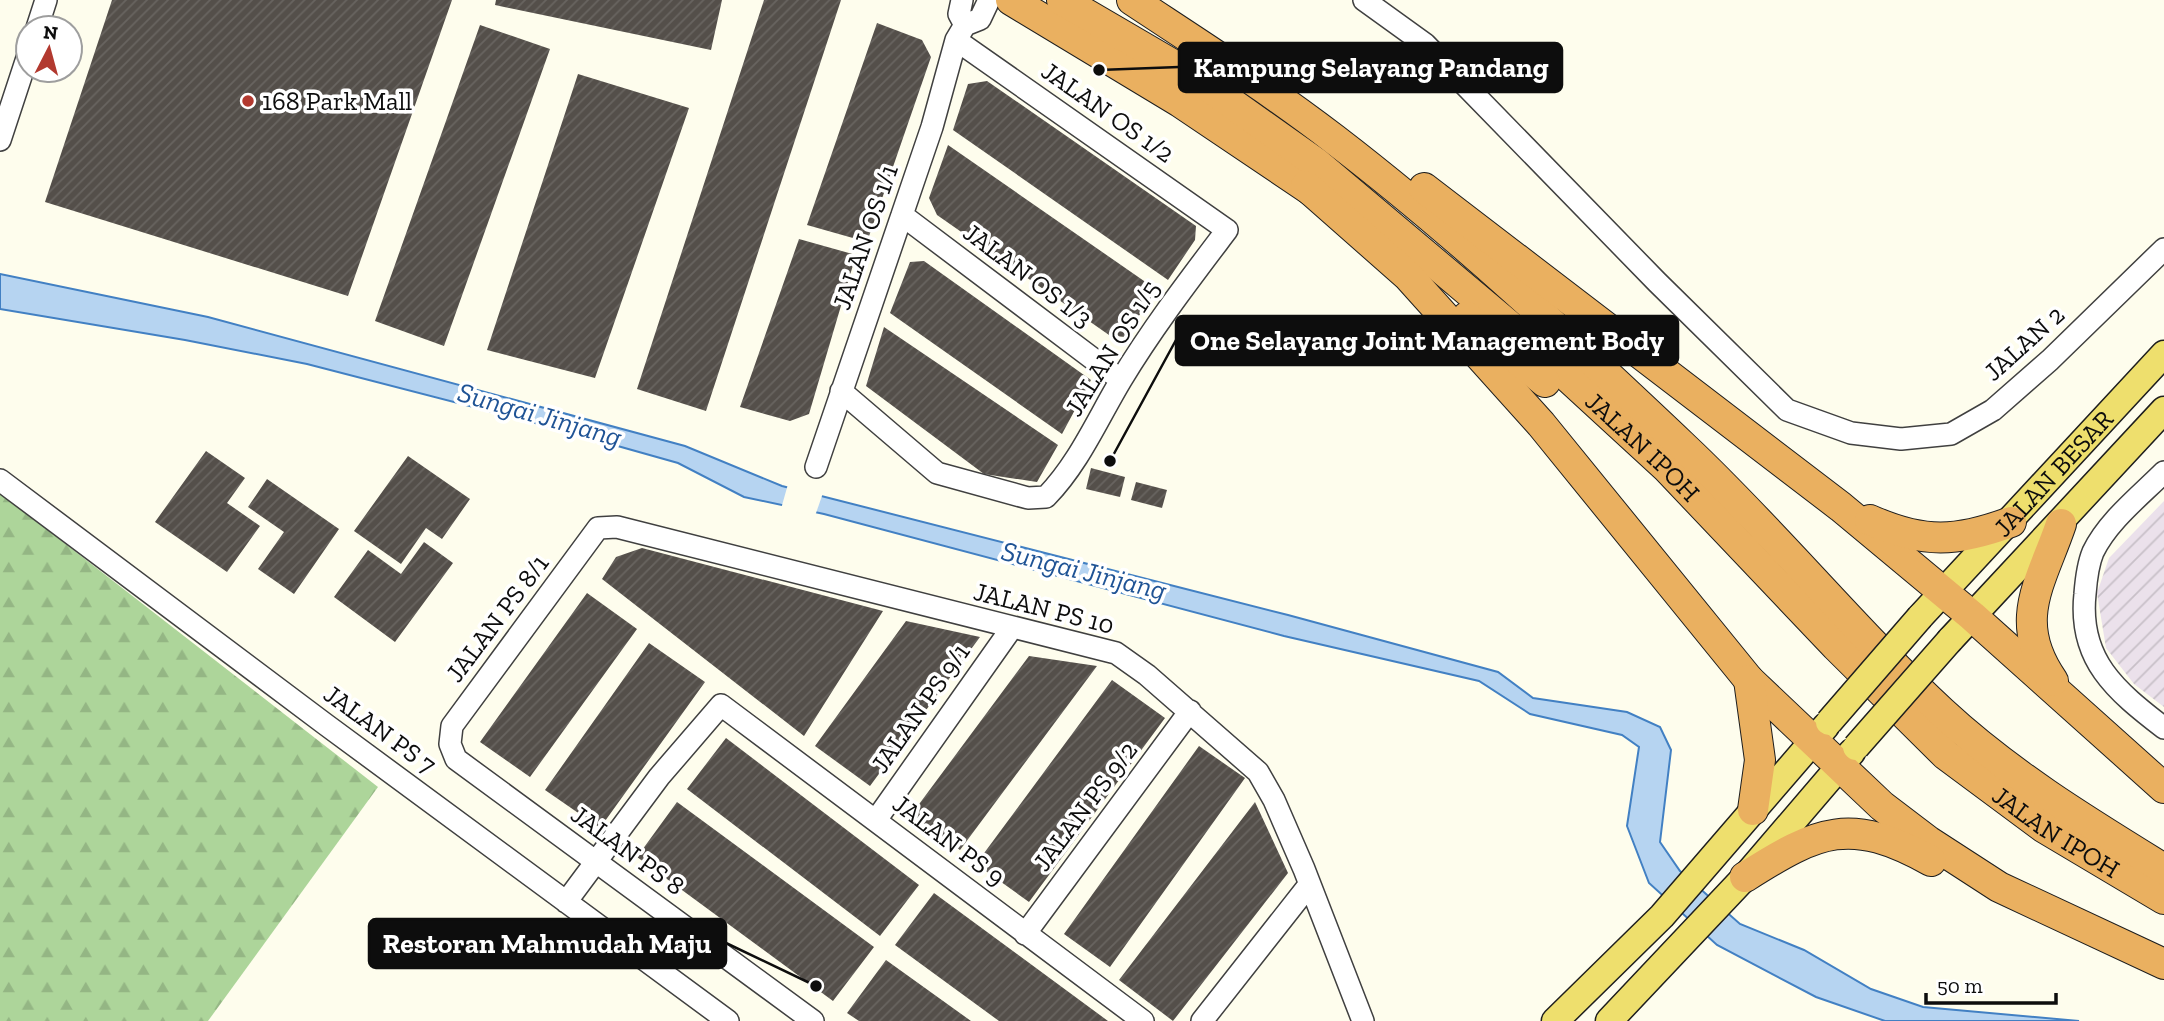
<svg xmlns="http://www.w3.org/2000/svg" width="2164" height="1021" font-family="'Zilla Slab',serif">
	<style>
		.industrial { fill: url(#industrial-furrows) }
		.forest { fill: url(#forest-firs) }
		.water { fill: #b6d4f1; stroke: #4280c3; stroke-width: 2 }
		.pier { fill: #fefded }
		.building { fill: url(#building-hatch) }
		.lines { fill: none; stroke-linecap: round; stroke-linejoin: round }
		.minor-casing { stroke: #404040; stroke-width: 24 }
		.major-casing { stroke: #1e1e1e; stroke-width: 29 }
		.highway-casing { stroke: #1e1e1e; stroke-width: 32 }
		.minor { stroke: #fff; stroke-width: 21 }
		.major { stroke: #eedf6d; stroke-width: 26 }
		.highway { stroke: #eab060; stroke-width: 30 }
		.major-bridge-casing { stroke: #1e1e1e; stroke-width: 29; stroke-linecap: butt }
		.major-bridge { stroke: #eedf6d; stroke-width: 26 }
		.poi-dot { fill: #b2392f; stroke: #fff; stroke-width: 2.5 }
		.labels { text-anchor: middle; stroke-width: 7; stroke-linejoin: round; paint-order: stroke }
		.poi-label { font-size: 26px; fill: #0d0d0d; stroke: #fff; text-anchor: start }
		.street-label { font-size: 26px; fill: #0d0d0d; stroke: #fff }
		.water-label { font-size: 28px; font-style: italic; fill: #1f5395; stroke: #fff }
		.leader { fill: none; stroke: #0d0d0d; stroke-width: 2.5 }
		.callout-dot { fill: #0d0d0d; stroke: #fff; stroke-width: 2.5 }
		.callout { fill: #0d0d0d; stroke: #0d0d0d; stroke-width: 2.5 }
		.callout-label { font-size: 28px; text-anchor: middle; font-weight: bold; fill: #fff }
	</style>
	<defs>
		<pattern id="industrial-furrows" width="10" height="10" patternUnits="userSpaceOnUse" patternTransform="scale(1.75)"><rect width="10" height="10" fill="#ebe1eb"/><path d="M-1 1l2-2M0 10L10 0M9 11l2-2" fill="none" stroke="#c8c0c8"/></pattern>
		<pattern id="forest-firs" width="22" height="20" patternUnits="userSpaceOnUse" patternTransform="scale(1.75)"><rect width="22" height="20" fill="#add59a"/><path d="M5 1l3.5 6h-7zM16 11l3.5 6h-7z" fill="#94b684"/></pattern>
		<pattern id="building-hatch" width="6" height="6" patternUnits="userSpaceOnUse" patternTransform="scale(1.75)"><rect width="6" height="6" fill="#544f4a"/><path d="M-1 1l2-2M0 6l6-6M5 7l2-2" fill="none" stroke="#686460"/></pattern>
	</defs>
	<rect width="100%" height="100%" fill="#fefded"/>
	<!-- industrial -->
	<path class="industrial" d="M2164,501V707L2134,684L2106,648L2097,593L2109,558Z"/>
	<!-- forest -->
	<path class="forest" d="M0,493L378,787L208,1021H0Z"/>
	<!-- water -->
	<path class="water" d="M0,274L208,317L685,446L782,486L1288,615L1498,672L1533,698L1627,712L1660,727L1671,750L1660,842L1680,871L1740,924L1804,950L1871,989L1923,1007L2079,1021H1885L1816,997L1717,945L1649,883L1627,826L1639,747L1622,735L1530,714L1479,681L1284,636L824,514L744,497L678,463L543,425L307,364L185,340L0,309Z"/>
	<!-- pier -->
	<path class="pier" d="M788,484L823,493L815,516L781,509Z"/>
	<!-- building -->
	<path class="building" d="M112,0H452L348,296L45,202Z
		M496,0H722L711,50L495,5Z
		M764,0H841L706,411L637,389Z
		M877,23L922,40L931,57L867,242L807,225Z
		M480,25L550,49L444,346L375,321Z
		M578,74L689,108L595,378L487,350Z
		M987,81L1196,226L1195,240L1168,280L953,130L968,84Z
		M948,145L1157,290L1124,337L1109,335L937,215L929,198Z
		M799,239L856,255L809,414L790,421L740,407Z
		M924,261L1091,380L1062,434L890,313L910,262Z
		M884,327L1058,445L1037,482L984,474L866,386Z
		M206,451L245,478L227,503L260,526L227,572L155,522Z
		M408,456L470,499L442,539L426,528L401,564L354,531Z
		M1091,468L1125,477L1120,497L1086,489Z
		M267,479L339,529L294,594L258,569L284,532L248,507Z
		M1136,482L1167,490L1162,508L1131,500Z
		M424,542L453,563L395,642L334,597L368,550L401,574Z
		M642,548L883,611L804,736L602,579L616,557Z
		M587,593L637,629L530,777L480,742Z
		M906,621L980,637L870,786L815,746Z
		M649,643L705,682L600,828L545,790Z
		M1029,656L1097,666L960,850L911,815Z
		M1112,680L1165,718L1029,902L976,864Z
		M726,738L919,885L880,936L687,789Z
		M1199,746L1245,778L1110,967L1064,934Z
		M677,802L874,947L833,1001L637,857Z
		M1255,802L1288,873L1173,1021L1119,980Z
		M934,893L1108,1021H999L895,945Z
		M886,960L971,1021H859L847,1013Z"/>
	<g class="lines">
		<!-- minor casing -->
		<g class="minor-casing">
			<path id="minor" d="M962,0L959,14L965,25
				M1364,0L1425,44L1657,282L1787,410L1851,433L1901,439L1951,434L1993,410L2050,360L2164,249
				M37,28L46,0
				M0,140L28,55
				M902,215L1121,380
				M841,391L937,473L1028,498L1046,497C1079,463 1097,420 1121,380C1153,327 1190,279 1227,230L956,40
				M816,467L932,127L956,40L965,25L980,19L989,0
				M2164,472C2140,496 2108,521 2093,552C2088,564 2086,581 2085,594C2078,660 2116,691 2164,728
				M0,480L325,724L728,1021
				M876,820L1011,629
				M566,902L659,777L721,705L1143,1021
				M1025,934L1190,711
				M813,1021L456,759L450,744L452,726L598,528L617,527L1116,653L1147,675L1258,772L1274,800L1304,869L1363,1021
				M1202,1021L1309,885"/>
		</g>
		<!-- major casing -->
		<g class="major-casing">
			<g id="major">
				<path id="s1" d="M1920,617L2164,354"/>
				<path d="M1950,640L2164,410"/>
				<path d="M1555,1021L1662,916L1826,726"/>
				<path d="M1609,1021L1745,877L1852,752"/>
			</g>
		</g>
		<!-- highway casing -->
		<g class="highway-casing">
			<g id="highway">
				<path d="M1011,0L1180,102L1321,197"/>
				<path id="s2" d="M1062,0L1199,80L1316,163L1544,355L1667,468L1836,646L1946,755L2043,827L2164,899"/>
				<path d="M1132,0C1200,45 1269,89 1334,139C1458,234 1573,342 1686,449C1775,533 1853,629 1942,712C2009,774 2086,821 2164,869"/>
				<path d="M1306,186L1408,276L1541,424L1749,680L1882,806L1928,841L1999,887L2164,964"/>
				<path d="M1424,188L1841,507L1972,616L2164,788"/>
				<path d="M1467,317L1545,382"/>
				<path d="M1870,520C1924,544 1957,542 2011,522"/>
				<path d="M1749,680L1760,760L1753,810"/>
				<path d="M2053,681C2011,621 2041,583 2061,524"/>
				<path d="M1745,877C1819,830 1850,816 1931,861"/>
			</g>
		</g>
		<!-- minor -->
		<use href="#minor" class="minor"/>
		<!-- major -->
		<use href="#major" class="major"/>
		<!-- highway -->
		<use href="#highway" class="highway"/>
		<!-- major-bridge casing -->
		<g class="major-bridge-casing">
			<path id="major-bridge" d="M1829,722L1920,617
				M1856,747L1950,640"/>
		</g>
		<!-- major-bridge -->
		<use href="#major-bridge" class="major-bridge"/>
	</g>
	<!-- markers -->
	<circle class="poi-dot" cx="248" cy="101" r="7"/>
	<g class="labels">
		<!-- poi labels -->
		<g class="poi-label">
			<text x="262" y="110">168 Park Mall</text>
		</g>
		<!-- street labels -->
		<g class="street-label">
			<text transform="translate(1108 112) rotate(35)" y="9">JALAN OS 1/2</text>
			<text transform="translate(865 237) rotate(-71)" y="9">JALAN OS 1/1</text>
			<text transform="translate(1028 275) rotate(37)" y="9">JALAN OS 1/3</text>
			<text transform="translate(2024 343) rotate(-42)" y="9">JALAN 2</text>
			<text transform="translate(1112 348) rotate(-58)" y="9">JALAN OS 1/5</text>
			<text dy="9" stroke="none"><textPath href="#s2" startOffset="735">JALAN IPOH</textPath></text>
			<text dy="9" stroke="none"><textPath href="#s1" startOffset="196">JALAN BESAR</textPath></text>
			<text transform="translate(1044 608) rotate(14)" y="9">JALAN PS 10</text>
			<text transform="translate(497 618) rotate(-53)" y="9">JALAN PS 8/1</text>
			<text transform="translate(920 708) rotate(-55)" y="9">JALAN PS 9/1</text>
			<text transform="translate(380 729) rotate(36)" y="9">JALAN PS 7</text>
			<text transform="translate(1085 806) rotate(-53)" y="9">JALAN PS 9/2</text>
			<text dy="9" stroke="none"><textPath href="#s2" startOffset="1302">JALAN IPOH</textPath></text>
			<text transform="translate(949 840) rotate(37)" y="9">JALAN PS 9</text>
			<text transform="translate(628 850) rotate(36)" y="9">JALAN PS 8</text>
		</g>
		<!-- water labels -->
		<g class="water-label">
			<text transform="translate(540 414) rotate(16)" y="10">Sungai Jinjang</text>
			<text transform="translate(1084 570) rotate(14)" y="10">Sungai Jinjang</text>
		</g>
	</g>
	<!-- callouts -->
	<path class="leader" d="M1099 70L1179 67M1110 461L1176 340M816 986L726 943"/>
	<g class="callout-dot">
		<circle cx="1099" cy="70" r="7"/>
		<circle cx="1110" cy="461" r="7"/>
		<circle cx="816" cy="986" r="7"/>
	</g>
	<g class="callout">
		<rect x="1179" y="43" width="383" height="49" rx="7"/>
		<rect x="1176" y="316" width="502" height="49" rx="7"/>
		<rect x="369" y="919" width="357" height="49" rx="7"/>
	</g>
	<g class="callout-label">
		<text x="1371" y="77">Kampung Selayang Pandang</text>
		<text x="1427" y="350">One Selayang Joint Management Body</text>
		<text x="547" y="953">Restoran Mahmudah Maju</text>
	</g>
	<!-- north arrow -->
	<g transform="translate(49 49) rotate(6)"><circle r="33" fill="#ffffff" stroke="#9e9e9e" stroke-width="2"/>
	<path d="M0-5L12 26L0 18L-12 26Z" fill="#b2392f"/>
	<text y="-10" font-size="19" font-weight="bold" text-anchor="middle" fill="#0d0d0d">N</text>
	</g>
	<!-- scale -->
	<path d="M1926 993v10h130v-10" fill="none" stroke="#0d0d0d" stroke-width="3.5"/>
	<text x="1937" y="993" font-size="21" fill="#0d0d0d" stroke="#ffffff" stroke-width="5" paint-order="stroke">50 m</text>
</svg>
